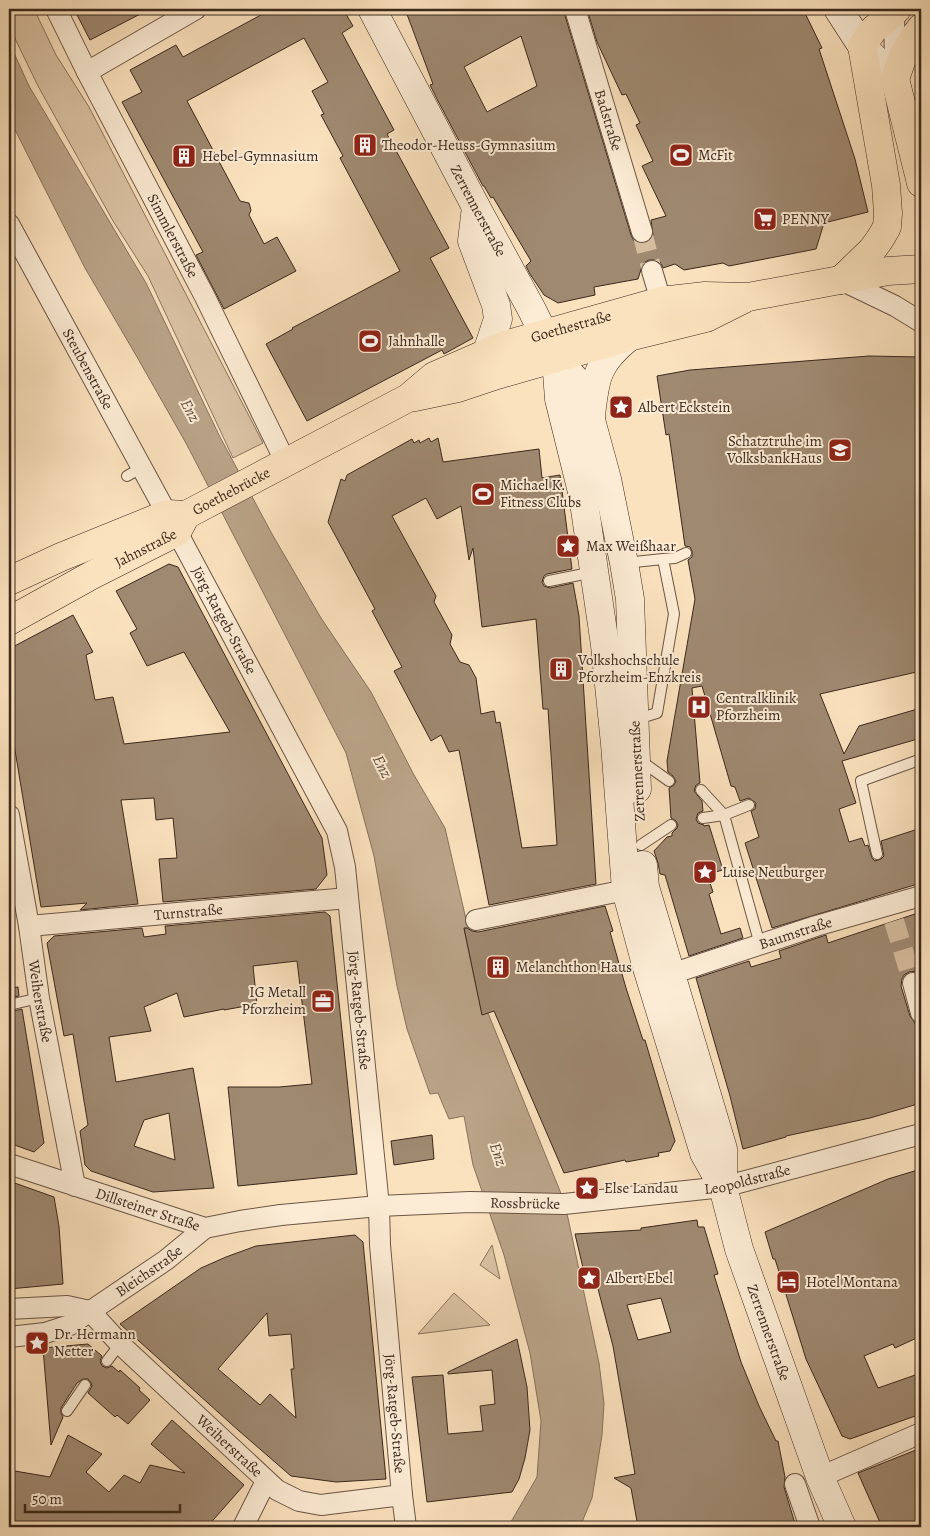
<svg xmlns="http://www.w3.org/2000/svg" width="930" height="1536" font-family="Alegreya,serif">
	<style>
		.green { fill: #dac2a3; stroke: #8a7560 }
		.water { fill: #baa388; stroke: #87725e }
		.building { fill: #9f8971; stroke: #3b281e; fill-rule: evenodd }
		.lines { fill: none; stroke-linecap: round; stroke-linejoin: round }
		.street-tunnel { stroke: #d5bd9e; stroke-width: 20; stroke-dasharray: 20 10; stroke-linecap: butt }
		.lane-casing { stroke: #6b5646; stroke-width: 12 }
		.street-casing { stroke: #6b5646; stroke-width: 22 }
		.secondary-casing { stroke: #3b281e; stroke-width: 29 }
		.primary-casing { stroke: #3b281e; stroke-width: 29 }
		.lane { stroke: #fcecd5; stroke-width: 10 }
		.street { stroke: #fcecd5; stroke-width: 20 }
		.secondary { stroke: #fcecd5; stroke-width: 28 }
		.primary { stroke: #fbe2be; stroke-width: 28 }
		.labels { text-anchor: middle; stroke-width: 4; stroke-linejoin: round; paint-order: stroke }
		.street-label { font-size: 15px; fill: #3b281e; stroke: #fcecd5 }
		.poi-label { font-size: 15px; fill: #3b281e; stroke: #fcecd5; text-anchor: start }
		.water-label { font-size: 16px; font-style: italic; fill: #614d3e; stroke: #fcecd5 }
	</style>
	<rect width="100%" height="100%" fill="#fbe2be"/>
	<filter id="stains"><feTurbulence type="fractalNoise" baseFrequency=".004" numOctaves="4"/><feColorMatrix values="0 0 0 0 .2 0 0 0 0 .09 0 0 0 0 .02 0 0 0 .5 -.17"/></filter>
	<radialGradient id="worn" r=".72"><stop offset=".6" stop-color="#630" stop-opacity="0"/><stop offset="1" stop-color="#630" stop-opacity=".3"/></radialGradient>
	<!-- green -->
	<path class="green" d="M9,9H34L56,55L89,107L263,443L233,458L148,276L113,221L38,86L9,26Z
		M492,1245L500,1279L480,1265Z
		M454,1293L490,1325L418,1334Z"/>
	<!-- water -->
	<path class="water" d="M9,42L29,86L146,283L219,435L272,534L321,618L371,692L414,775L445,828L468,928L464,929L482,1014L488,1013L560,1191L568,1218L599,1363L604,1403L602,1435L592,1498L580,1527H508L537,1477L541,1421L530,1353L504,1255L473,1165L464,1116L449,1119L438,1093L430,1094L407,1029L397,986L374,856L346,753L187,445L137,357L85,268L9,118Z"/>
	<!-- building -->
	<path class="building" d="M74,9H150L90,40Z
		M272,9H343L353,26L342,33L394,130L387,134L449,248L430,258L473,338L444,354L442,350L307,421L266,344L293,329L292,328L400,271L340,158L343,156L321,115L324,114L312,91L328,82L304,38L187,101L240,201L249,203L251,210L249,215L264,244L277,237L296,271L224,309L196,255L203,252L122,102L142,92L130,70L176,45L183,57Z
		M405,9H563L631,235L634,241L640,244L646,243L651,240L653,235L651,220L666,216L642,166L653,161L636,125L640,123L626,94L622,95L597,42L587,9H803L822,48L819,49L855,159L868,212L824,223L816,249L729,266L723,263L684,270L675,264L663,268L660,262L655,260H649L643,263L638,279L594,287L595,295L558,303L544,295L530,274L526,266L531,261L493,197L491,198L484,186H483L438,101L430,85L433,84ZM521,36L537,86L487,112L464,67Z
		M869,356L921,357V671L820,694L844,754L859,726L921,708V738L842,761L856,803L839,809L849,842L862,838L865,846L868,845L872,858L875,861L881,859L884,856L881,841L921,828V883L772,928L745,843L759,837L751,811L755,809L756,803L749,798L740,801L735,787L731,786L702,686L692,688L700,783L696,785L694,791L702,801L703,811L698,813L696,819L698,823L704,825V826L709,825L723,870L707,874L713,892L709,894L721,934L740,928L743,938L689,956L665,875L660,874L658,863L654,851L667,837L672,836V833L677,828L678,825L676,821L671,818L669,788L674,785L676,781L673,776L668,772L667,761L695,599L688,560L692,557V551L690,547L685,546L669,434L666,435L657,376L690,370Z
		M429,438L431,442L438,438L443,462L539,449L542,478L560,475L572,569L547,574L544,576L542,582L544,586L550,588L573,583L579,616L596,884L489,905L459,750L449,752L441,735L431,741L394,671L402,667L372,611L375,609L328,522L341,479L345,481L347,475L412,439L414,443L419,440L420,443ZM426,498L437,519L461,506L469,560L473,548L482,627L536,619L543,709H548L557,845L522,848L500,722L496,723L494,711L481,714L476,678L469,665L460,662L450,644L452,635L434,602L436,596L392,516Z
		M169,564L178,567L322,838L327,875L316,889L163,902L159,859L177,858L173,818L156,820L154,798L121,800L138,904L80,910L87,903L41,907L9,714V649L73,615L93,652L86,655L95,700L113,697L124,744L230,732L184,652L147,666L130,633L137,629L116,591Z
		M605,906L613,931L610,932L626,988L643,1040H645L675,1141L670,1151L658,1153L659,1156L626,1162L625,1160L564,1173L494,1011L482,1015L464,928H467L472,931L478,932Z
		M325,912L330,916L357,1174L238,1186L228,1087H279L312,1084L297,961L253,966L257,1004L224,1010V1009L184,1017L177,993L144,1007L151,1031L109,1037L116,1082L193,1068L214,1188L153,1192L91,1171L85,1165L80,1131L88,1125L73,1034L64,1036L47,943L54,936L142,928L144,937L166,934L165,926ZM169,1113L175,1160L134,1146L144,1120Z
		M921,912V975L916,971L909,972L904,975L902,979L901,986L910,1016L915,1023L921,1044V1103L870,1118L786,1136V1137L743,1149L730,1096L696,978L749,961L751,967L781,958L779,951L820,937L826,935L828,943Z
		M18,987L19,996L9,998V988Z
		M22,1009L44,1143L34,1152L9,1143V1012Z
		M432,1135L434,1159L394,1165L391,1141Z
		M921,1169V1336L895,1348L893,1344L864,1356L878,1388L921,1373V1414L850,1439L842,1436L806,1359L775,1259H773L765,1232L888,1179Z
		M9,1181L54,1197L59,1226L63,1284L9,1289Z
		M697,1220L698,1227H704L718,1274L714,1275L741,1362L759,1406L776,1441H778L785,1477L784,1487L796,1527H638L631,1488L614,1478L635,1474L613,1346L593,1270L584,1272L575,1234L641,1230V1228ZM661,1298L671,1332L638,1340L627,1305Z
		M355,1235L363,1242L386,1479L336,1482L291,1476L238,1430L120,1324L201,1268L226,1257L256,1246ZM267,1313L269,1336L291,1334L294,1369H291L296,1418L270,1394L260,1405L218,1369Z
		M517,1339L527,1387L530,1430L525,1458L519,1479L512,1492L427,1502L412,1377L443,1375L448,1434L483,1431L480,1406L495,1404L492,1370L448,1374V1372Z
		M88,1344L102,1356L100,1361L102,1366L107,1368L112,1366L119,1372L120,1370L140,1388L139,1390L150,1400L128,1424L117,1415L115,1417L88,1393L92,1386L91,1383L88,1379H83L77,1383L61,1408V1413L63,1417L51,1445L43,1348Z
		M172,1420L244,1485L207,1527H9V1470L50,1477L68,1435L102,1454L86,1472L109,1492L124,1475L140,1483L150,1465L185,1473L151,1444Z
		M921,1448V1527H882L858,1473Z"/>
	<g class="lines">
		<!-- street-tunnel -->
		<path class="street-tunnel" d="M642,232L652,271
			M894,921L913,983"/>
		<!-- lane casing -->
		<g class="lane-casing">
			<path id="lane" d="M127,476L141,468
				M663,559L675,558L686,553
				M625,563L663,559L674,614L657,713L637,719
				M549,581L594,572
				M641,761L669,781
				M701,790L724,815L703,818
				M749,805L724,815L760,945
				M641,845L671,825
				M877,854L861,781L916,761
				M9,1005L39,998
				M107,1361L120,1344
				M67,1411L85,1385"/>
		</g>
		<!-- street casing -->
		<g class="street-casing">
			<g id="street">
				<path id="s1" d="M56,9L87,72L205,297L286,463"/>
				<path id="s2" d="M575,9L642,232"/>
				<path d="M894,9L895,69"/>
				<path d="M87,72L196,9"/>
				<path id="s3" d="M9,224L167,514"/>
				<path d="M652,271L661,301"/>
				<path d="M841,280L895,306L921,322"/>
				<path id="s4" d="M177,532L337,831L345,867L379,1206L380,1245L402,1495L406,1527"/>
				<path id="s5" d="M9,815L29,926L39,998L75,1186"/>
				<path d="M476,920L626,890"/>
				<path id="s6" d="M29,926L348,898"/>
				<path id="s7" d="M671,974L816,926L921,896"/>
				<path d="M913,983L921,1013"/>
				<path id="s8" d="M9,1164L205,1228L240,1221L281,1215L379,1206L470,1202L564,1204L723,1187L921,1134"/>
				<path d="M9,1309L67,1306L90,1311"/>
				<path id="s9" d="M90,1311L120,1344L277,1490L299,1501L321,1505L402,1495"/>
				<path id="s10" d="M9,1337L45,1333L70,1325L166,1260L205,1228"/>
				<path d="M820,1477L921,1433"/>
				<path d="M795,1484L810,1527"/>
				<path d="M243,1527L266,1481"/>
			</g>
		</g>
		<!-- secondary casing -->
		<g class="secondary-casing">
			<g id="secondary">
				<path id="s11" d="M372,9L476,207L532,310L556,359L559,399L583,496L605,645L615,744L626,890L647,968L704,1153L723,1187L739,1249L820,1477L842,1527"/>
				<path d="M838,9L862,46L895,79"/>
				<path d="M476,207L472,241L496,305L498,319L487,352"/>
				<path d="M556,359L573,377L585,398L607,479L624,563L630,599L637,789"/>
				<path d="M591,416C595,377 597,363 629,337"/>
				<path d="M643,865L645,887L723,1149V1185"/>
			</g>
		</g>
		<!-- primary casing -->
		<g class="primary-casing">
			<g id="primary">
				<path d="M921,28L914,37L903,56L895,79L921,183"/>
				<path d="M841,280L872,250L880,239L887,227L888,213L886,185L862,46L873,30L897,9"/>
				<path d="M415,397L458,388L497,375L629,337L706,318L744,299"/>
				<path id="s12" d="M186,515L408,398L434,376L505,345L661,301L705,296L748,297L888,271L921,269"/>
				<path d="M9,581L61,557L167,514L186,515"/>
				<path id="s13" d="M9,621L92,575L177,532L186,515"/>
			</g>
		</g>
		<!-- lane -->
		<use href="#lane" class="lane"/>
		<!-- street -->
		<use href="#street" class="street"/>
		<!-- secondary -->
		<use href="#secondary" class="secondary"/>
		<!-- primary -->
		<use href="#primary" class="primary"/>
	</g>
	<!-- icons -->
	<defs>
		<g id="building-square" transform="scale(1.25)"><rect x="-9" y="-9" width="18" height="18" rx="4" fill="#8f2418" stroke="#fcecd5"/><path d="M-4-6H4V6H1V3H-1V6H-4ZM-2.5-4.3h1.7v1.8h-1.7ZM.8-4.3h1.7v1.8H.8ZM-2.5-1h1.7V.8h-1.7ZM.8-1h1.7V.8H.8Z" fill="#fff"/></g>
		<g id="stadium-square" transform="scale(1.25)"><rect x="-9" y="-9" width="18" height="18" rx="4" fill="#8f2418" stroke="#fcecd5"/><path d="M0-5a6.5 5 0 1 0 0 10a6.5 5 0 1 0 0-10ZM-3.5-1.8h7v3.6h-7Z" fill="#fff"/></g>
		<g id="supermarket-square" transform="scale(1.25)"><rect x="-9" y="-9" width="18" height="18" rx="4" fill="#8f2418" stroke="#fcecd5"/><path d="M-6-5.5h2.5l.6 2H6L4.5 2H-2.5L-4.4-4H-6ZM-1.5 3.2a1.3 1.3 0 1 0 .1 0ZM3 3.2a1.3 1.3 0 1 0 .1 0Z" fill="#fff"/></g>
		<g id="sight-square" transform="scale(1.25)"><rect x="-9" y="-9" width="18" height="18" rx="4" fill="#8f2418" stroke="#fcecd5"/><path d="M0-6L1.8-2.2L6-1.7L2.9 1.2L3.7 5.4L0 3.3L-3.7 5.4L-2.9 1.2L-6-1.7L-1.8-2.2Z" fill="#fff"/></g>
		<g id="school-square" transform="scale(1.25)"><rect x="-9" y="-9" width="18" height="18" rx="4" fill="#8f2418" stroke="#fcecd5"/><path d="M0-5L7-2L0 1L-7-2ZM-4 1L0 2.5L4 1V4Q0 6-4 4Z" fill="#fff"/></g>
		<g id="hospital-square" transform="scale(1.25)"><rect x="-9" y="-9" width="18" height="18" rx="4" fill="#8f2418" stroke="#fcecd5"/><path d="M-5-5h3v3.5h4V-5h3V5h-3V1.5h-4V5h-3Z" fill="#fff"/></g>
		<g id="office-square" transform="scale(1.25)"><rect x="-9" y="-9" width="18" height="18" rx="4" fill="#8f2418" stroke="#fcecd5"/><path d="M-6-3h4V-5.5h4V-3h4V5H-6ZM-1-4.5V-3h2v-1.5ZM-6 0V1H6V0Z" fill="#fff"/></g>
		<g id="hotel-square" transform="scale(1.25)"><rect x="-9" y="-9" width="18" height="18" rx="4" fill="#8f2418" stroke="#fcecd5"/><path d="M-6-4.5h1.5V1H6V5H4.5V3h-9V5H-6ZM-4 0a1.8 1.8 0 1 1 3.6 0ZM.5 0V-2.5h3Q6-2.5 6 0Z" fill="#fff"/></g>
	</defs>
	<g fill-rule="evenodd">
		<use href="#building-square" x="365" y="145"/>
		<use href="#stadium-square" x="681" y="155"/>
		<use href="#building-square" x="184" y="156"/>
		<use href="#supermarket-square" x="765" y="219"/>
		<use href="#stadium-square" x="370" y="341"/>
		<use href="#sight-square" x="621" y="407"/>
		<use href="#school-square" x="840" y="450"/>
		<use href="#stadium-square" x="483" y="494"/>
		<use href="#sight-square" x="568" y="546"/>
		<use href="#building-square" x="561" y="669"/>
		<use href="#hospital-square" x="699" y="707"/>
		<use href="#sight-square" x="705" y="872"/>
		<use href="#building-square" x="498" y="967"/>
		<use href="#office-square" x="323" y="1001"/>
		<use href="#sight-square" x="587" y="1188"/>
		<use href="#sight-square" x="589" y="1278"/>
		<use href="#hotel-square" x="788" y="1282"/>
		<use href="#sight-square" x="37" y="1343"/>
	</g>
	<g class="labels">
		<!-- street labels -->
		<g class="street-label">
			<text dy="5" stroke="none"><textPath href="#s2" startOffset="116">Badstraße</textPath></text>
			<text dy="5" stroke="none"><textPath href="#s11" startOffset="228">Zerrennerstraße</textPath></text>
			<text dy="5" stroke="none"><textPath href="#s1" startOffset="255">Simmlerstraße</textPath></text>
			<text dy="5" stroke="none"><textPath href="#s12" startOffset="431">Goethestraße</textPath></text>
			<text dy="5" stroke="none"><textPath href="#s3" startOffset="165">Steubenstraße</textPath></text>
			<text dy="5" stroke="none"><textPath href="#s12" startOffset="51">Goethebrücke</textPath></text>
			<text dy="5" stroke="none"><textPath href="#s13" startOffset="155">Jahnstraße</textPath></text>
			<text dy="5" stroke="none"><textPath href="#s4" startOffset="100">Jörg-Ratgeb-Straße</textPath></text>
			<text transform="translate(637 771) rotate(-93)" y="5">Zerrennerstraße</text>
			<text dy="5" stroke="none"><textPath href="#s6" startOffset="160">Turnstraße</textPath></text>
			<text dy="5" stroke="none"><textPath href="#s7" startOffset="131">Baumstraße</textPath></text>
			<text dy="5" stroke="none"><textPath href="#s5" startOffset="189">Weiherstraße</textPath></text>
			<text dy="5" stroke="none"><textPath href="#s4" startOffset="520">Jörg-Ratgeb-Straße</textPath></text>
			<text dy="5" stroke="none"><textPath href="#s8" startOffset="752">Leopoldstraße</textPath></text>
			<text dy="5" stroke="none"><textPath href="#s8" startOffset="528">Rossbrücke</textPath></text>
			<text dy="5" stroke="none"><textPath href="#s8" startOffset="146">Dillsteiner Straße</textPath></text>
			<text dy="5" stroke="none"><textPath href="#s10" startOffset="158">Bleichstraße</textPath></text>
			<text dy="5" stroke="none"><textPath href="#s11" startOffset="1398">Zerrennerstraße</textPath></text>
			<text dy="5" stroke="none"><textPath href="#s4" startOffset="925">Jörg-Ratgeb-Straße</textPath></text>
			<text dy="5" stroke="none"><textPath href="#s9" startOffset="194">Weiherstraße</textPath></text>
		</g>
		<!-- poi labels -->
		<g class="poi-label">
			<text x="382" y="150">Theodor-Heuss-Gymnasium</text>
			<text x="698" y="160">McFit</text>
			<text x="202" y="161">Hebel-Gymnasium</text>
			<text x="782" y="224">PENNY</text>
			<text x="388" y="346">Jahnhalle</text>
			<text x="638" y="412">Albert Eckstein</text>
			<text x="822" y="446" text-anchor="end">Schatztruhe im<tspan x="822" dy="17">VolksbankHaus</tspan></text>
			<text x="500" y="490">Michael K.<tspan x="500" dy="17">Fitness Clubs</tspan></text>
			<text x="586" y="551">Max Weißhaar</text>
			<text x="578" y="665">Volkshochschule<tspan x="578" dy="17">Pforzheim-Enzkreis</tspan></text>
			<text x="716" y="703">Centralklinik<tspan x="716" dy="17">Pforzheim</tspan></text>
			<text x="722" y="877">Luise Neuburger</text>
			<text x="516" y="972">Melanchthon Haus</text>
			<text x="306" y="997" text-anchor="end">IG Metall<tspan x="306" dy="17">Pforzheim</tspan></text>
			<text x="604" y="1193">Else Landau</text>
			<text x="606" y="1283">Albert Ebel</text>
			<text x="806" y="1287">Hotel Montana</text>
			<text x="54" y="1339">Dr. Hermann<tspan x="54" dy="17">Netter</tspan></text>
		</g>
		<!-- water labels -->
		<g class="water-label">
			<text transform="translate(191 410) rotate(62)" y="6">Enz</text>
			<text transform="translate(383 766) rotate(63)" y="6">Enz</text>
			<text transform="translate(499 1154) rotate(71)" y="6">Enz</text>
		</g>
	</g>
	<!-- margin -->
	<rect width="930" height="1536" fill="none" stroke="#fbe2be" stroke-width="30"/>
	<rect x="10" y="10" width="910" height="1516" fill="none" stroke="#3b281e" stroke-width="2.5"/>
	<rect x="15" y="15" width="900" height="1506" fill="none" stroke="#3b281e"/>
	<!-- scale -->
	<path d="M25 1504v8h155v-8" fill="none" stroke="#3b281e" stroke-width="2.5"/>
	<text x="32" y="1504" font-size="15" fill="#3b281e" stroke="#fcecd5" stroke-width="4" paint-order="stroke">50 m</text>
	<rect width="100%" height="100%" filter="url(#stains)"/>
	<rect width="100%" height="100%" fill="url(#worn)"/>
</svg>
